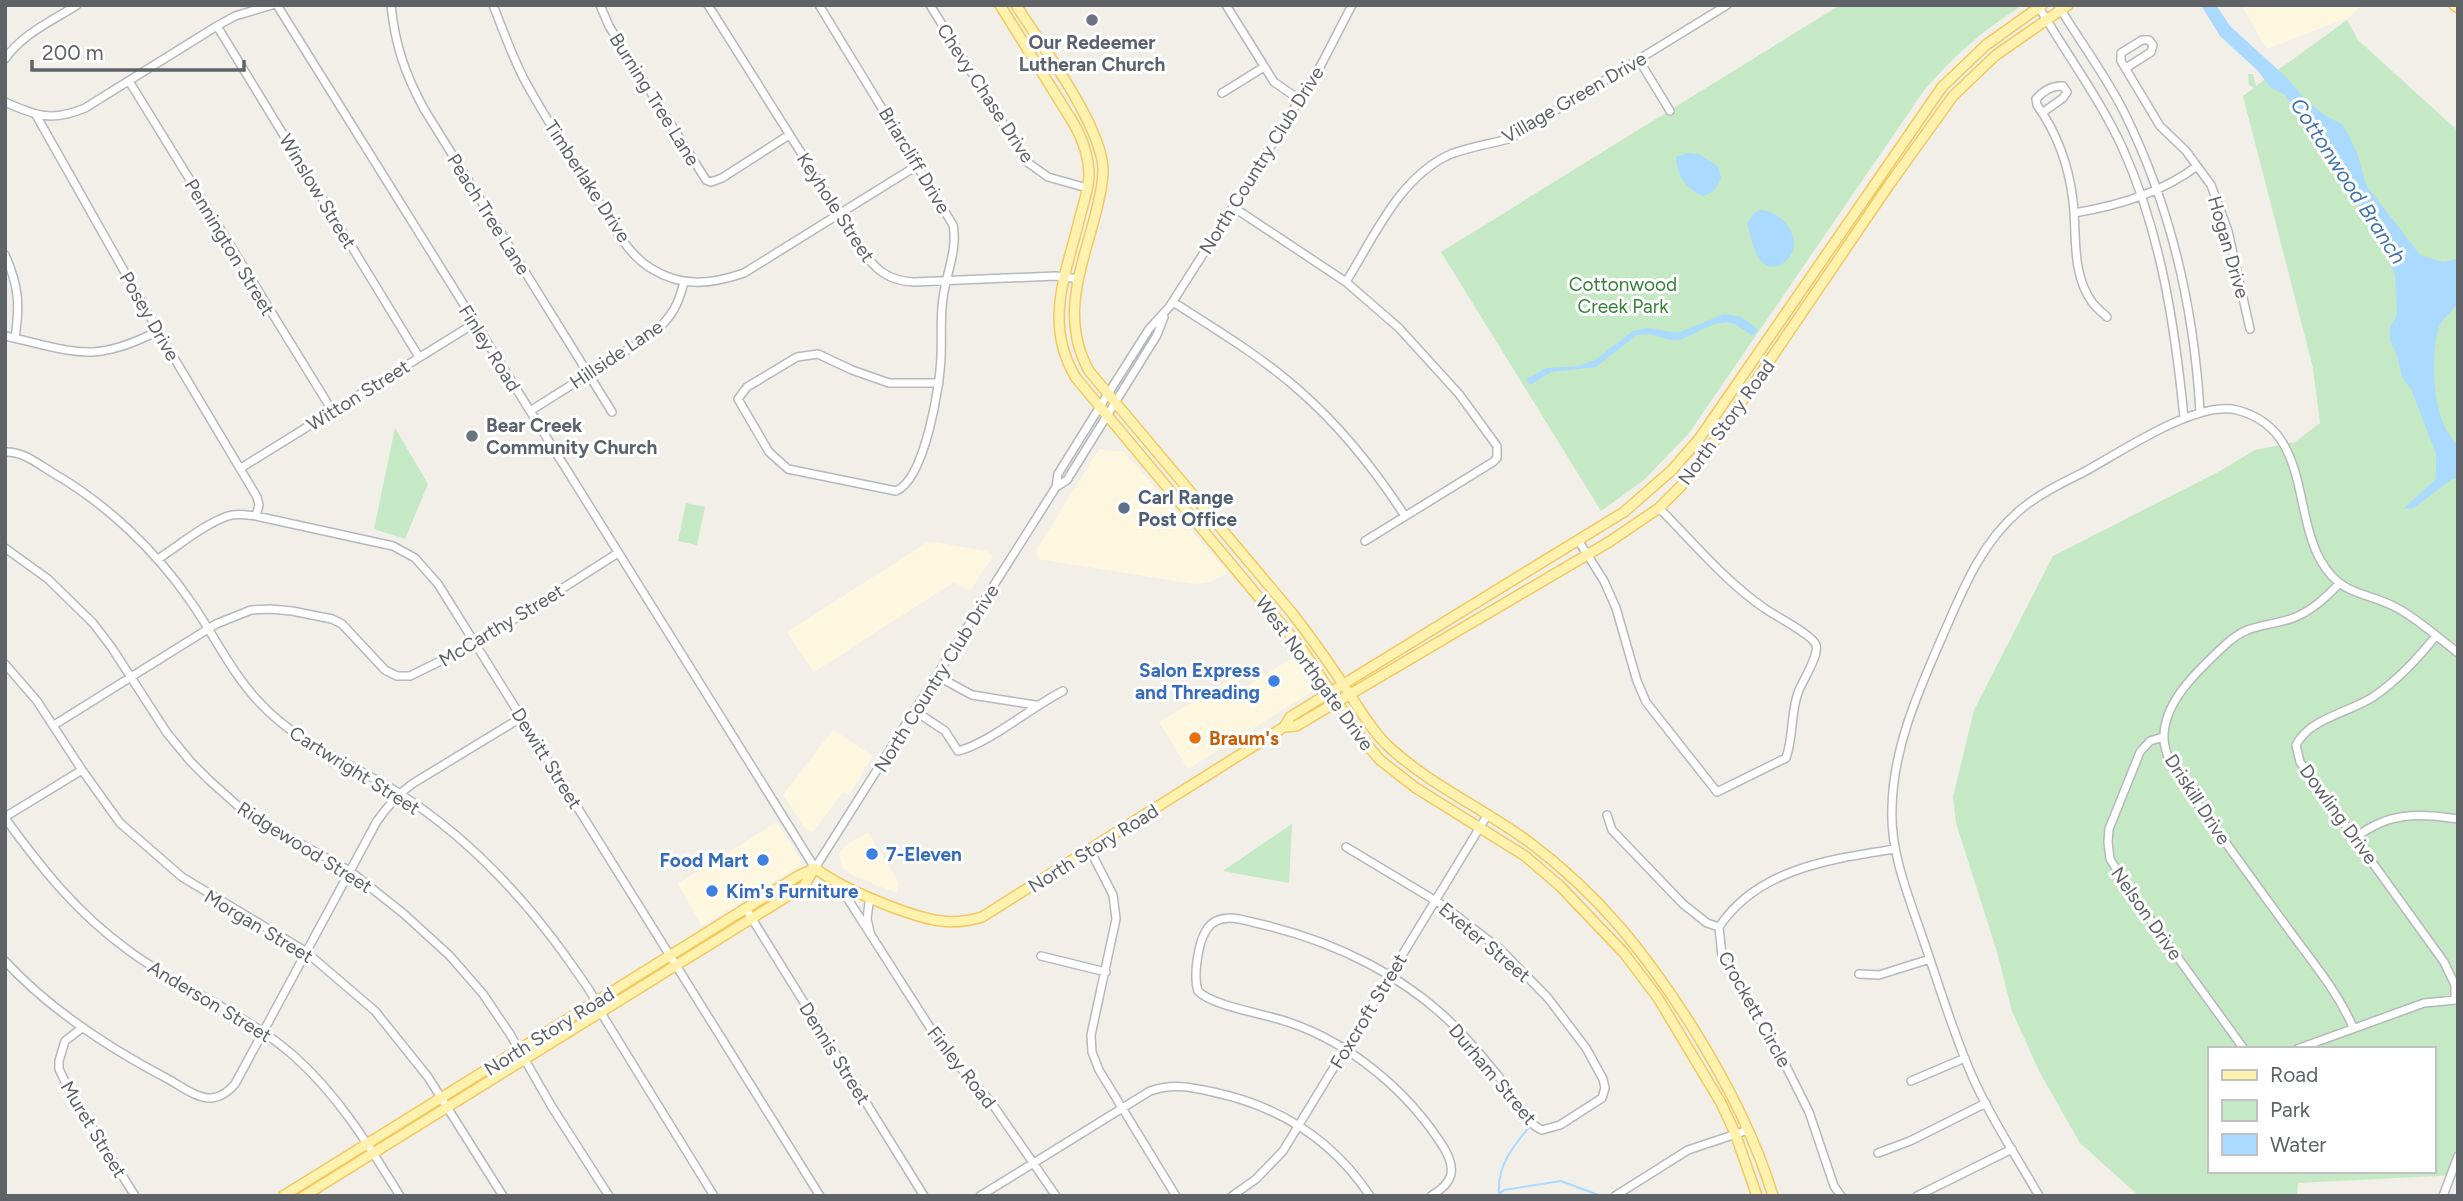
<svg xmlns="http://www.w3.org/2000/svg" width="2463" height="1201" font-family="Figtree,sans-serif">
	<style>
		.commercial { fill: #fef7e0 }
		.green { fill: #c5e8c5; fill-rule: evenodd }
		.water { fill: #aadaff }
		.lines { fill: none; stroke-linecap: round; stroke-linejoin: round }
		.stream { stroke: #aadaff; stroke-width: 2 }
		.minor-casing { stroke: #b5b8bc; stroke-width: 10 }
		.major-casing { stroke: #f2c960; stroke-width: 12 }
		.minor { stroke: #fff; stroke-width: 7 }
		.major { stroke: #fff2af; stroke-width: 9 }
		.worship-dot { fill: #6b7280; stroke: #fff; stroke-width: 2.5 }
		.service-dot { fill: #5c6f8a; stroke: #fff; stroke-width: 2.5 }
		.shop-dot { fill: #3f7fe0; stroke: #fff; stroke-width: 2.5 }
		.food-dot { fill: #e8710a; stroke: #fff; stroke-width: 2.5 }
		.labels { text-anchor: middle; stroke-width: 6; stroke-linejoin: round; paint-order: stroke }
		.worship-label { font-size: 19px; font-weight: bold; fill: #5b616d; stroke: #fff }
		.street-label { font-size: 19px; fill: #5f6368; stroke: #fff }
		.park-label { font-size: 19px; fill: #348238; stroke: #fff }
		.service-label { font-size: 19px; font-weight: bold; fill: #4e5e75; stroke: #fff; text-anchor: start }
		.shop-label { font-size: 19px; font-weight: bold; fill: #366cbe; stroke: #fff; text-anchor: end }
		.food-label { font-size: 19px; font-weight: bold; fill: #c56008; stroke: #fff; text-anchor: start }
		.water-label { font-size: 21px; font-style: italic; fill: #4174aa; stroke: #fff }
	</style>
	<rect width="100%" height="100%" fill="#f1efe8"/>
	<!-- commercial -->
	<path class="commercial" d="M2241,5H2362L2350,17L2267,49Z
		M1099,449L1124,452L1228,573L1209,582L1194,584L1038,559L1037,549Z
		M935,542L986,551L993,556L970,591L954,582L814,672L787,632L926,543Z
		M1295,656L1311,681V692L1188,769L1159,722L1235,677L1243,689Z
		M833,730L873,756L849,795L843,792L813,832L805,829L783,795Z
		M777,822L802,861L801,865L702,926L678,884Z
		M868,832L899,883L896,893L852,875L842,867L839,854L846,845Z"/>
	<!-- green -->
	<path class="green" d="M1840,5H2023C1983,30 1953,56 1923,92L1689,433L1644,480L1601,511L1441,252Z
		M2347,20L2358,40L2458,131V1175L2298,1183L2297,1196H2139L2080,1143L2039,1071L2012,1011L1998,955L1956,823L1953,797L1974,710L2053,556L2220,471L2255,450L2295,442L2320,423L2313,368L2243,96L2254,88L2249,85L2248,74H2253L2256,86ZM2209,1049H2433V1171H2209Z
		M395,428L428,484L405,539L374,529Z
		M686,503L705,507L697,545L678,541Z
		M1292,824L1289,883L1223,871Z"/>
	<!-- water -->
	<path class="water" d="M2201,5H2216L2230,26L2286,77L2305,99L2323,114L2343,125L2357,152L2366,185L2420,255L2443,262L2458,259C2458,269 2461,295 2457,303C2453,313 2441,318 2438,330C2430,358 2432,425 2458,444V478L2452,479L2414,508L2403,509L2436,479V454L2411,389L2402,377L2397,355L2390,340V327L2397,314L2395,275L2379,239L2335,164L2285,95L2270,87L2258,71L2220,36Z
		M1688,153L1698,154L1718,166L1721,178L1714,191L1704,196C1687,191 1677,175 1676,157Z
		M1760,210C1776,210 1793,226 1794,242C1795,259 1774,276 1761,261C1753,252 1751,235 1747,224L1753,214Z
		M1724,314L1741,317L1758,329L1753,336L1735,324L1726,322L1712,325L1680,340H1671L1648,334L1637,335L1596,367L1551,372L1530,385L1526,379L1547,368L1579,366L1595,360L1633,331L1648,328L1672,332H1680Z"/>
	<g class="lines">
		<!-- stream -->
		<path class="stream" d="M1499,1193C1497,1165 1514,1145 1531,1125
			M1497,1196L1504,1190L1561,1181L1601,1196"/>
		<!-- minor casing -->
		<g class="minor-casing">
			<path id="minor" d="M277,5L815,868L1056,487L1058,474L1099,408L1149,329L1170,306L1233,207L1321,65L1352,5
				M391,5C395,45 405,74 424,109L612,412
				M493,5C503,30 512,56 524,79C545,118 570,156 594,194C609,219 626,254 652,269C683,288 712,284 744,273L918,165
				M600,5L609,26L706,180L711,182L722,178L789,135
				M708,5L861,248C874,269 888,281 914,282L1056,276L1079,279
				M819,5L953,225C958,249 946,274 943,298C940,318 942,338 941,357C940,386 925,479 896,491L788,469L769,452L738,399L747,387L797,357L818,354L852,370L889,383H939
				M930,5L1027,162L1048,177L1087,188
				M1226,5L1274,82L1300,100
				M2058,5C2079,40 2104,73 2123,110C2170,204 2194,307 2200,412
				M2039,7C2067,55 2100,99 2123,149C2161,234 2175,326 2184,418
				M217,26L419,357
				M5,59C22,34 52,21 77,5
				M1639,60L1670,111
				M2126,68L2151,52L2153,45L2149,40H2142L2121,53V61L2160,126L2186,151L2211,185L2228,231L2250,329
				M129,81L333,412
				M1222,93L1264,67
				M5,102C36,116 52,122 85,108L217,26L235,16L272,5
				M2042,113L2063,98L2067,92L2063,86C2052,85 2043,91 2036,99L2037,105C2057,133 2069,167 2073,201C2077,234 2071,273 2092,302C2096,308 2103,313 2107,317
				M36,115L158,331L257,497L259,505L256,516
				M1233,207L1346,282L1399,328L1459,394L1497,446V458L1493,462L1365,541
				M2074,213C2117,206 2163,192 2197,166
				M5,255C19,286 20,305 15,338
				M1346,282C1374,237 1400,176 1451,154C1470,147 1489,144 1509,139L1727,5
				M1173,302C1217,330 1262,357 1301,392C1342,428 1375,470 1405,516
				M5,336C74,351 91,365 158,331
				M530,411L654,333C672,316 678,306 684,282
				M5,452C23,451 38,464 53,473C107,504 156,551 191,602C214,635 232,674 260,703C298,744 350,763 397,792C464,834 521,894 567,958C580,977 594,994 603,1016L714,1196
				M241,468L475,323
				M1056,487L1067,480L1157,335L1164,317
				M1578,540L1604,581L1616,608L1637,681L1646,702L1717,792L1786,758C1794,736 1790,712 1799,690C1804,679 1819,655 1816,645C1813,635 1775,616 1764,608C1725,581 1693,542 1659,508
				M5,548L48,579L93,623L112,648L167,733L191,762L209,780L247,814L350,871L404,914L450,956L483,994L510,1034L552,1107L609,1196
				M158,559C178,546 206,523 228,516C237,513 246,515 256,516L393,546L415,558L438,584L820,1196
				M2340,583C2326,597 2312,611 2293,618C2265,628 2250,622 2225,645C2201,668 2165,699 2164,735C2162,763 2195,800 2211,822C2238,860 2265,897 2292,934C2315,965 2338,993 2353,1027
				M2436,636C2417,659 2398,680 2373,697C2348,713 2310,718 2296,745L2300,762L2444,962L2455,985V1000
				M5,664L37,701L82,770L120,823L182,877L305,951L375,1011L428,1077L503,1196
				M937,676L972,695L1035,705
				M915,711L945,731L958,751C990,743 1031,707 1063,691
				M54,725L216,624L251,610L270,609L292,611L332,619L342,624L385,670L397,676H410L475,644L618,553
				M2163,737L2150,741L2140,752L2109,829L2108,842L2110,859L2134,897L2244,1049
				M1607,815L1612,830L1683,904L1707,923L1719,927
				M5,817L82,770
				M5,818C42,869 77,913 128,950C181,990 244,1012 294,1056C339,1096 369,1146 400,1196
				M2355,838C2388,812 2417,813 2458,819
				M1346,847L1441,904L1500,949L1548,998L1586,1048L1603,1079L1605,1088L1602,1098L1560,1125L1542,1130C1522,1121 1512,1094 1499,1077C1488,1063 1476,1049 1464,1036C1410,977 1333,940 1256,923C1240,919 1218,912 1207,929C1198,942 1193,976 1198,991C1212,1006 1266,1014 1288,1022C1351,1043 1409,1092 1444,1148C1457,1170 1453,1183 1431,1196
				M1090,850L1113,895L1116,919L1091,1035L1092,1052L1099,1070L1176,1196
				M839,885L945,1051L991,1102L1056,1196
				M869,903L867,919L870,932
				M746,909L924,1196
				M1041,956L1106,972
				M5,961C51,1011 109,1048 168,1079C181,1086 197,1099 212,1098C222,1097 229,1091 235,1084L377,821C387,807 397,795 412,784L522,717
				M1859,974L1879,975L1930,959
				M82,1028L65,1041L59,1061V1069L69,1090L135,1196
				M2297,1049L2424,1003L2456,1000
				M1911,1081L1965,1058
				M1878,1153L1910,1141L1986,1103
				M980,1196L1150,1091C1172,1083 1191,1087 1213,1092C1279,1106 1332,1139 1370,1196
				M1232,1196L1256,1179L1283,1151L1488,814
				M1615,1196L1688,1150L1748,1130
				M1841,1196L1834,1186L1809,1112L1780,1054L1722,956L1719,927C1758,868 1832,859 1895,849
				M1917,1196L2012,1149
				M2039,1196C2017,1157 1991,1119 1973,1078C1953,1033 1939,985 1923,939C1909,897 1890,853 1892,808C1893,747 1919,690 1943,635C1963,589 1981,543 2020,510C2039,494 2062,483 2084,472C2121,452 2196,400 2237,410C2310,429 2292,510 2321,561C2342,598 2368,591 2399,609C2420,621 2439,638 2458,653
				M2443,1196L2458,1156"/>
		</g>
		<!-- major casing -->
		<g class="major-casing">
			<path id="major" d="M1000,5L1074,124C1083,140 1089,157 1089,175C1089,189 1083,204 1080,217C1066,274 1043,324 1076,378L1302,649L1362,739L1380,760L1416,788L1525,856L1560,886L1624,953L1658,998L1721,1103L1735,1133L1757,1196
				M1016,5C1041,45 1101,124 1103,169C1103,185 1099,201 1095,216C1081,270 1060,318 1089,371L1292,613C1313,640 1332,667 1350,695C1362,713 1373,732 1388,746C1430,785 1483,808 1529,842C1600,895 1646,954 1693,1028C1726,1081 1755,1136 1773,1196
				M2454,5L2458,8
				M1284,727L1296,726L1609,542L1659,508L1681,486L1708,451L1889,185L1953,96L1996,55L2068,5
				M815,868C840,888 902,913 934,920C950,923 966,922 982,917L1284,727L1290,717L1624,512L1672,470L1699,439L1942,87L1986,45L2042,5
				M283,1196L798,876L815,868
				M304,1196L804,886L814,869"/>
		</g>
		<!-- minor -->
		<use href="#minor" class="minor"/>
		<!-- major -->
		<use href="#major" class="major"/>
	</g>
	<!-- markers -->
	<g class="worship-dot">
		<circle cx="1092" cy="20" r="7"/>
		<circle cx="472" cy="436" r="7"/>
	</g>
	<circle class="service-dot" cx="1124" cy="508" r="7"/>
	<g class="shop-dot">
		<circle cx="1274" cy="681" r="7"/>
		<circle cx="872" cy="854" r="7"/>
		<circle cx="763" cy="860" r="7"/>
		<circle cx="712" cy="891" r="7"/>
	</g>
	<circle class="food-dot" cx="1195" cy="738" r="7"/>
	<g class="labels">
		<!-- worship labels -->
		<g class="worship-label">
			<text x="1092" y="49">Our Redeemer<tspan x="1092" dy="22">Lutheran Church</tspan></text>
			<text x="486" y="432" text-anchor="start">Bear Creek<tspan x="486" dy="22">Community Church</tspan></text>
		</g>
		<!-- street labels -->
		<g class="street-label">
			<text transform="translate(986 93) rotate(57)" y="7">Chevy Chase Drive</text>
			<text transform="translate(1574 97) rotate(-30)" y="7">Village Green Drive</text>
			<text transform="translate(655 99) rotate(58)" y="7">Burning Tree Lane</text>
			<text transform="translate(915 160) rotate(59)" y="7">Briarcliff Drive</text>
			<text transform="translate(1261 160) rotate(-58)" y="7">North Country Club Drive</text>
			<text transform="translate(588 181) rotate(57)" y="7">Timberlake Drive</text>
			<text transform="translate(318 191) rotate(59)" y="7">Winslow Street</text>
			<text transform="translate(836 207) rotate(57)" y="7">Keyhole Street</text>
			<text transform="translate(489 214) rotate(58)" y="7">Peach Tree Lane</text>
			<text transform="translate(230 247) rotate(59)" y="7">Pennington Street</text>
			<text transform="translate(2229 247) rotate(74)" y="7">Hogan Drive</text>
			<text transform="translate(150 316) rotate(60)" y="7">Posey Drive</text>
			<text transform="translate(490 348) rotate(58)" y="7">Finley Road</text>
			<text transform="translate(616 354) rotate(-34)" y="7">Hillside Lane</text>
			<text transform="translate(358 395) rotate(-32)" y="7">Witton Street</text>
			<text transform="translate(1726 422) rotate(-54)" y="7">North Story Road</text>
			<text transform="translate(501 625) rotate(-31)" y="7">McCarthy Street</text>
			<text transform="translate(1315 673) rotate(54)" y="7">West Northgate Drive</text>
			<text transform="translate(936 678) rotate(-58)" y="7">North Country Club Drive</text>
			<text transform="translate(547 758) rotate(58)" y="7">Dewitt Street</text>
			<text transform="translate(355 770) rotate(32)" y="7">Cartwright Street</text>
			<text transform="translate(2198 799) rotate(57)" y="7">Driskill Drive</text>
			<text transform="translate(2339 814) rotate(54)" y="7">Dowling Drive</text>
			<text transform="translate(305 847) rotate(32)" y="7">Ridgewood Street</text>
			<text transform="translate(1093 848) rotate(-32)" y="7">North Story Road</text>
			<text transform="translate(2147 913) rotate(55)" y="7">Nelson Drive</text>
			<text transform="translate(259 926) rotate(31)" y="7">Morgan Street</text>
			<text transform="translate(1485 942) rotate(40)" y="7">Exeter Street</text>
			<text transform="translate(210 1001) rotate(31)" y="7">Anderson Street</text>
			<text transform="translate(1755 1009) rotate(61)" y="7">Crockett Circle</text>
			<text transform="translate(1368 1011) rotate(-59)" y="7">Foxcroft Street</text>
			<text transform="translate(549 1031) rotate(-32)" y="7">North Story Road</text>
			<text transform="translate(835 1053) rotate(58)" y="7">Dennis Street</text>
			<text transform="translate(962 1067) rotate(52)" y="7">Finley Road</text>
			<text transform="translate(1493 1074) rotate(50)" y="7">Durham Street</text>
			<text transform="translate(94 1129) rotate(59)" y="7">Muret Street</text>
		</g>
		<!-- park labels -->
		<g class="park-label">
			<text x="1623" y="291">Cottonwood<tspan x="1623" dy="22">Creek Park</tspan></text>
		</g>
		<!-- service labels -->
		<g class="service-label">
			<text x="1138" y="504">Carl Range<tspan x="1138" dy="22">Post Office</tspan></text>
		</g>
		<!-- shop labels -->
		<g class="shop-label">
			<text x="1260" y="677">Salon Express<tspan x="1260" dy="22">and Threading</tspan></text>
			<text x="886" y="861" text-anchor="start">7-Eleven</text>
			<text x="749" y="867">Food Mart</text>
			<text x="726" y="898" text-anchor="start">Kim's Furniture</text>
		</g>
		<!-- food labels -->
		<g class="food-label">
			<text x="1209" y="745">Braum's</text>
		</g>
		<!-- water labels -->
		<g class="water-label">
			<text transform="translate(2348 181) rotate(57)" y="7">Cottonwood Branch</text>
		</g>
	</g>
	<!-- border -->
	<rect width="2463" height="1201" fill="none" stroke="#5f6368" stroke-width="14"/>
	<!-- legend -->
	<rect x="2208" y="1047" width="228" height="126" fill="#ffffff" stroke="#bfc1c3" stroke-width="2"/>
	<rect x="2222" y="1070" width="35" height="10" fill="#fff2af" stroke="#bfc1c3" stroke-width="2"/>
	<text x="2270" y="1082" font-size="21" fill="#5f6368">Road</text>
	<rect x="2222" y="1100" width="35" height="21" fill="#c5e8c5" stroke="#bfc1c3" stroke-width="2"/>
	<text x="2270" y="1117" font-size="21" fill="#5f6368">Park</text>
	<rect x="2222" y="1134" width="35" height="21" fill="#aadaff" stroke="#bfc1c3" stroke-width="2"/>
	<text x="2270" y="1152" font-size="21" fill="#5f6368">Water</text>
	<!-- scale -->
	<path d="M32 60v10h212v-10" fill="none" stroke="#5f6368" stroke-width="3.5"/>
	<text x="42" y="60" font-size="21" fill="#5f6368" stroke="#ffffff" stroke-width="5" paint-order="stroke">200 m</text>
</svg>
